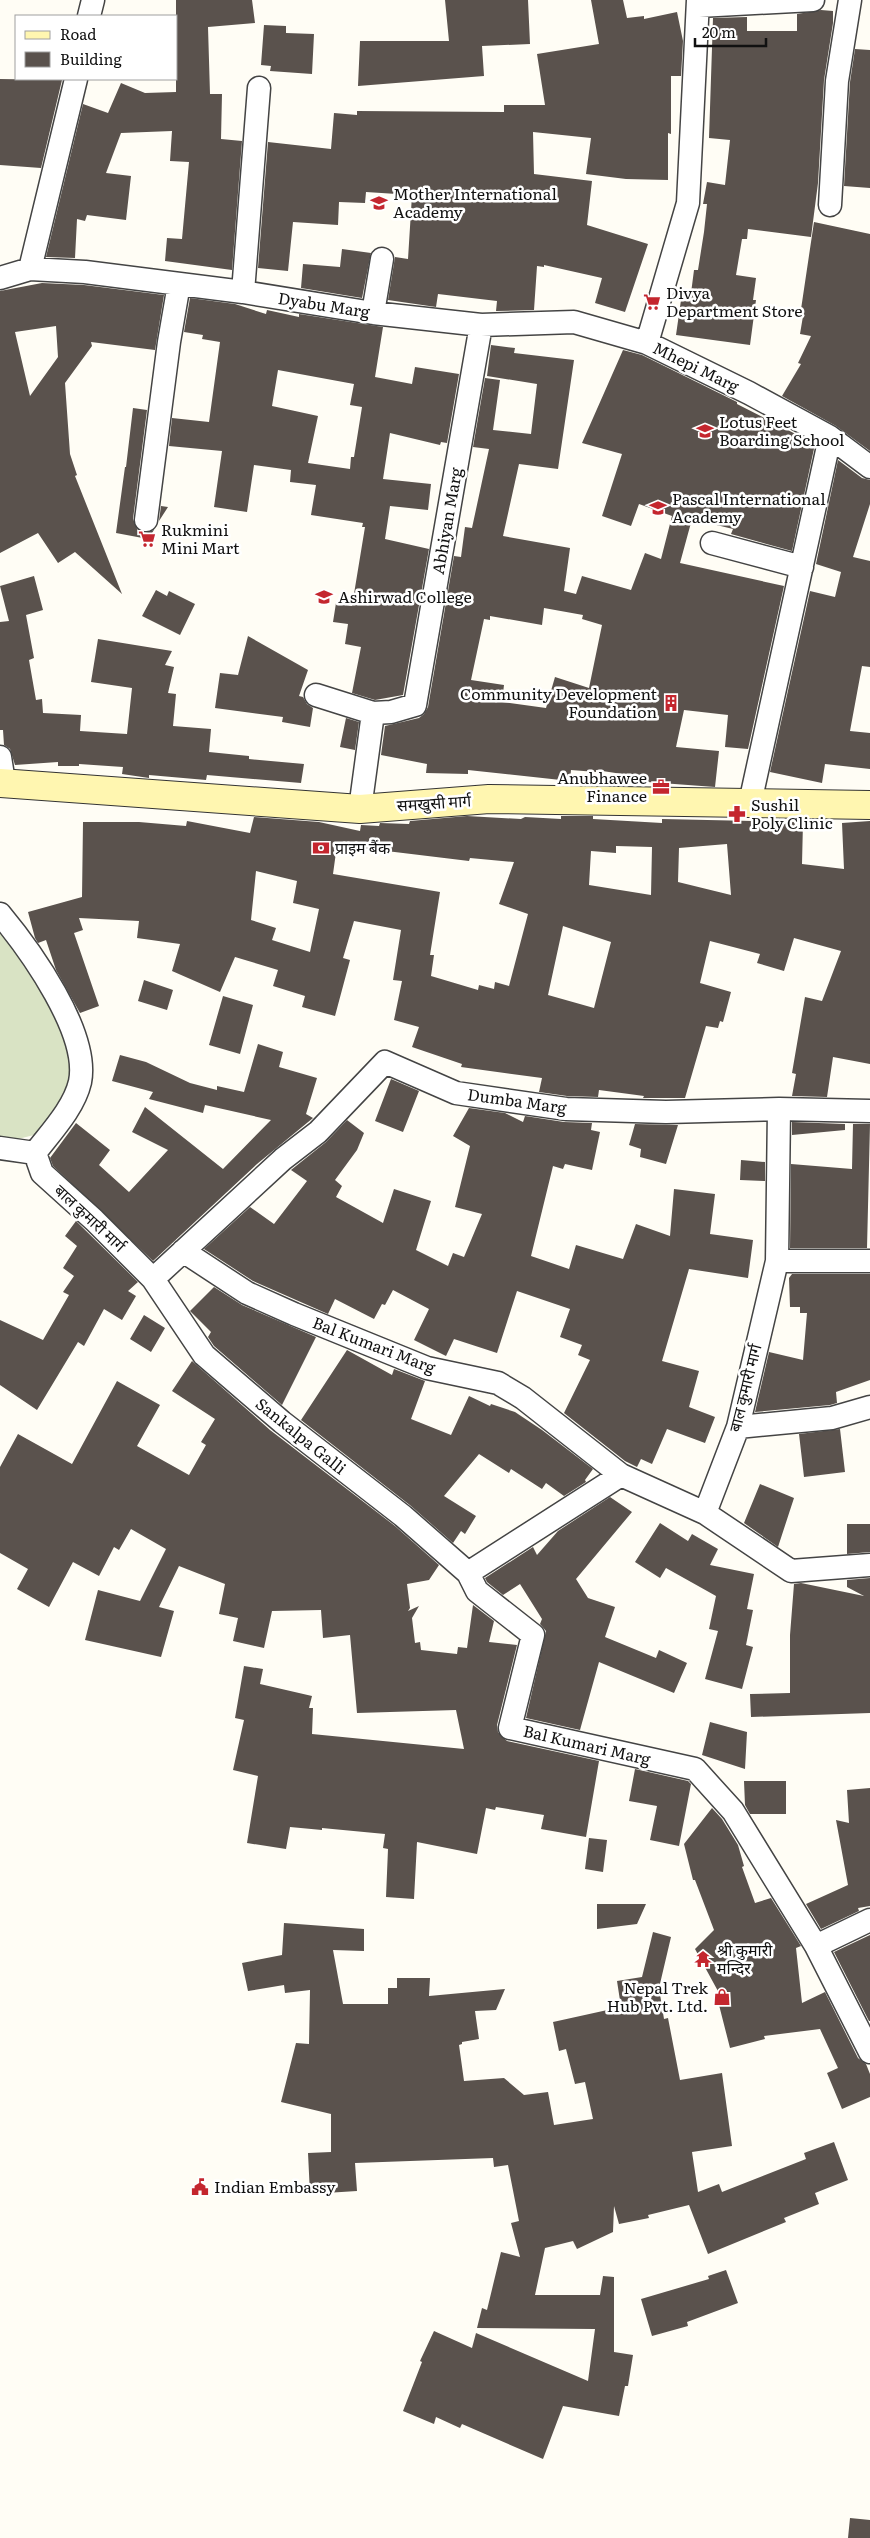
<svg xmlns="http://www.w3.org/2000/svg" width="870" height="2538" font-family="Literata,'Noto Sans Devanagari',serif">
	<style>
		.cemetery { fill: #d9e3c4 }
		.building { fill: #5a524d; fill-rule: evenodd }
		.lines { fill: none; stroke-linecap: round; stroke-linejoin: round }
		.street-casing { stroke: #444; stroke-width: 25 }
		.secondary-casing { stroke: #333; stroke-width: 30 }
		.street { stroke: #fff; stroke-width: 22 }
		.secondary { stroke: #fff6b0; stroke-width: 28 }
		.labels { text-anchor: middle; stroke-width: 5; stroke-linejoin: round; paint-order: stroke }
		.poi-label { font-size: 16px; fill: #111; stroke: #fff; text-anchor: start }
		.street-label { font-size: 16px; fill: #111; stroke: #fff }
	</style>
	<rect width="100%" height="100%" fill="#fffdf5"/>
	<!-- cemetery -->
	<path class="cemetery" d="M0,927L50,1000L75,1059L63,1104L34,1135L18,1139L0,1137Z"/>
	<!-- building -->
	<path class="building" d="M176,0H252L255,23L208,27L210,94H222L221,139L242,141L232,270L165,261L167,238L182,239L189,162L170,161L172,131L121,133L106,173L131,176L126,220L87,215L85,221L77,219L75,258L46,257L83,104L108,113L121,83L145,93L176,92Z
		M445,0H528L530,44L482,46L484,76L358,86L360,41H449Z
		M591,0H623L627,18L644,16V19L677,12L683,41L681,76H671V134L668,133V180L626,179L586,174L591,138L533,132L534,174L592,181L587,225L648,244L625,312L595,303L602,278L544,265V267L537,266L534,310L496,311L497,301L438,294L436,307L388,300L395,257L408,259L412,195L366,192L365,203L339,202L338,225L293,222L288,271L258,268L268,142L331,149L334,113L357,115V111L504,112V105H545L537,54L599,44Z
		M821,10L833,11V23L824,80L818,183L811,237L748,229L747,239H742L736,275L756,278L753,300H756L750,345L676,335L681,300L690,301L694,270H698L704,232L707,204H703L707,182L725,185L730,140L709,138L713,18L747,17V31H797V14Z
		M264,25L286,26V33L314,34L312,74L270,71L271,66L261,65Z
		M855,49L870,50V188L844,186L850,82Z
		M0,79L62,80L41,168L0,165Z
		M814,222L870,234V451L836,426L782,396L801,364L798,363L811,336L800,334L803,316H800Z
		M342,249L371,253L362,298L301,288L303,264L340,267Z
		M42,283L84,285L164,295L155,350L91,342L92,346L65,383L70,454L77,475L75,476L122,594L75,552L58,563L38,533L0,553V291ZM56,326L58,357L30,396L15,332Z
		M190,298L235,304L266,314L267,310L299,317V314L383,327L375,377L412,384L415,367L459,374L447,443L441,442L440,445L390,433L383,479L431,484L428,510L390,506L385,539L429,549L403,695L375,700L352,693L361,647L345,644L348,624L333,622L336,603L352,606L365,527H362L363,523L311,515L316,485L290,482L291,470L254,465L247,512L214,507L222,451L169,446L172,418L209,422L220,342L202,339L203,335L184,332ZM278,370L354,384L350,405L362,407L354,457H351L350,469L308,463L318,416L272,406Z
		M491,345L515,348L514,353L574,360L558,469L519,464L503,536L570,548L564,591L576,594L582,576L631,590L645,553L661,559L672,516L639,504L631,526L602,516L622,454L582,443L623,350L642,355L737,402V404L815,444L792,551L731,534L733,529L692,519L680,563L784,586L748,749L725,747L728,715L684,710L676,747L719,751L715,787L634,781L635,776L596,770V772L571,770L570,781L468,770V774L426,773L427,764L381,755L385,726L419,718L424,714L428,707L454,556L461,557L465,527L472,528L489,449L473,447L485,378L500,380L493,430L531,434L537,384L487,376ZM544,608L583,615L582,619L602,625L589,688L555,677L546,708L502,702L504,685L471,680L484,619L490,620V616L542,625Z
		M133,408L147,410L133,519L138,531L145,533L154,530L148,539L116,533L125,467H126Z
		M838,460L862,478L870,480V504L853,557L870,561V667L862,666L850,731L870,733V769L825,764L822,783L770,772L810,591L835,597L841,572L816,564Z
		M161,506L168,507L159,521Z
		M34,576L43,610L26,615L34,658L29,660L36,700L42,699L43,713L81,715L80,731L127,734L132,688L91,682L98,639L172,651L165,665L174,667L168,693L176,694L173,726L211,729L209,752L249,756V759L304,764L301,783L207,775L206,780L149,775V778L122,774L123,767L79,764V766H58V762L15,765L10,749L4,745L3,730H0V622L9,621L0,586Z
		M156,590L167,596L169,591L195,604L180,635L142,616Z
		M248,636L308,670L299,696L303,697L307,704L313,708L310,727L282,722L283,717L215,708L220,673L238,675Z
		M346,718L359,722L355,750L340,747Z
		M467,816L521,819L525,817L561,819V816H593V819L662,823V819L803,822L802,864L844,869L842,823L870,821V1064L833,1057L827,1097L792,1096L796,1074L792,1073L805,997L822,1001L841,951L794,938L784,971L757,963L760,954L710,941L700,983L731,992L723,1022L720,1021L718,1028L706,1026L685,1098H643L644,1096L599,1090L598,1097L567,1096L539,1092L542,1078L461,1067L462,1064L412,1047L419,1027L394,1020L402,981L393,980L401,930L354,921L343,958L350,960L335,1016L302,1007L305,996L273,986L278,970L235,957L220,992L172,971L180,944L137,938L139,921L79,918L83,930L74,933L99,1006L80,1013L56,970L46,940L38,943L35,938L28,912L82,897L83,822H139L186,826L187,821L250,833L254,817L319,822L360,831L361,825L379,826L380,823L409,824L410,821ZM727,844L731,895L678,882L679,848ZM337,845L469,861L470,858L514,862L499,904L528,914L509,986L495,982L494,989L479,985L478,990L431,976L434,955H430L440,892L333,874ZM616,846L652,847L651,895L589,885L591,851L616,853ZM256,871L297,881L293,903L319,909L310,952L272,940L276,928L251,920ZM563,926L611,942L594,1008L548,995Z
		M144,980L173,990L167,1010L138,1001Z
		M223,996L253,1005L240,1054L209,1045Z
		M258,1044L283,1052L279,1067L317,1078L306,1114L313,1118L257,1164L153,1261L53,1166L50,1158L76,1123L110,1150L99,1165L129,1192L168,1150L132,1132L145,1107L223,1169L271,1120L205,1105L203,1113L149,1099L153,1092L112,1081L120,1055L146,1062L190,1083L217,1090V1086L244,1092Z
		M391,1079L419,1091L403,1132L375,1121Z
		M469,1108L505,1113L523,1122L525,1116L564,1122L592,1123L591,1130L600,1132L592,1170L565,1164L563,1169L553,1166L531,1256L569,1269L576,1245L623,1259L636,1224L670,1236L674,1189L715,1194L710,1234L753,1240L748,1278L689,1269L662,1361L699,1371L689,1407L715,1417L705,1443L667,1429L652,1464L641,1459L637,1467L625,1461L564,1413L590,1360L578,1355L582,1345L560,1337L570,1309L517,1291L497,1353L454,1339L446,1356L414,1340L429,1309L393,1290L385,1305L382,1304L374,1319L335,1299L328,1314L253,1281L204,1249L250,1207L274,1224L307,1181L291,1170L326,1142L347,1120L364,1133L357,1150L335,1180L342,1186L336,1197L383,1223L394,1189L431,1201L416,1250L448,1266L453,1253L464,1257L482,1214L455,1207L470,1146L453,1136Z
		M792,1122L845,1124V1130L792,1135Z
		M635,1124L678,1125L666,1164L640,1157L641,1149L629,1145Z
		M853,1124H870L867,1248H790L791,1164L852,1169Z
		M741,1160L765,1162V1181L740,1180Z
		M76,1221L138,1282L128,1291L136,1296L122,1320L104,1309L84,1346L78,1342L37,1410L0,1385V1320L43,1340L69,1295L63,1292L74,1276L63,1268L77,1246L65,1236Z
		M792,1274H870V1380L836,1392L837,1403L830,1405L755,1412L769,1352L803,1360L807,1313H800V1307H790L789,1278Z
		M214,1287L242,1305L316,1337L282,1405L214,1346L208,1337L211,1332L190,1311Z
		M144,1315L165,1328L151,1352L130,1339Z
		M347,1350L392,1375L394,1369L425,1381L411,1419L451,1435L469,1396L490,1406L491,1404L515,1412L542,1430L593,1469L585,1480L586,1482L564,1496L546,1483L542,1489L511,1469L509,1473L479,1454L444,1496L476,1516L465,1534L461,1531L453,1543L411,1506L301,1420Z
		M192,1361L270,1430L395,1526L439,1565L429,1580L407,1584L410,1608L408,1611L419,1606L412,1618L415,1643L420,1642L421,1650L457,1654L458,1647L467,1648L473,1605L494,1621L489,1642L517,1645L497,1725L498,1732L507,1741L599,1761L586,1837L541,1829L544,1815L496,1807L495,1810L486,1808L477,1854L417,1842L414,1899L386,1897L388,1849L383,1848L385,1834L322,1828V1830L290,1827L286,1849L247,1843L258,1776L233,1770L244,1720L235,1718L244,1666L263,1669L260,1684L312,1696L309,1708H313L312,1734L464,1749L456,1710L357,1713L350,1635L323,1638L321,1610L272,1611L264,1648L233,1641L238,1618L219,1614L225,1584L179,1566L159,1607L174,1611L161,1657L85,1640L98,1590L140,1601L166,1549L131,1529L119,1550L114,1547L99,1576L73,1562L49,1607L17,1589L28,1569L0,1553V1467L18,1434L72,1464L117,1381L160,1405L137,1446L189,1475L206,1445L201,1442L215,1419L172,1391Z
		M840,1429L845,1472L804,1477L799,1434Z
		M760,1484L794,1498L778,1547L744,1523Z
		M610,1497L632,1512L576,1579L588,1598L615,1607L605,1637L656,1658L659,1650L687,1663L674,1693L599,1662L580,1730L526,1718L546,1631L540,1624L542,1619L520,1584L503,1595L487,1582L485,1578L533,1547L537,1555L558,1531Z
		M660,1523L688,1541L692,1534L718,1549L710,1565L754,1574L747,1609L753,1610L746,1645L753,1647L742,1689L705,1679L718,1631L709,1629L716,1596L666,1568L660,1578L635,1562Z
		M847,1524H870V1552L847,1554Z
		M870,1578V1713L751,1717L750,1694L790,1693V1635L794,1584L801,1583L864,1596L847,1587V1580Z
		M710,1722L747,1732L745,1769L702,1755Z
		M635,1769L688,1781L691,1784L679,1846L650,1840L657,1806L629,1801Z
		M744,1781H786V1814H750L745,1805Z
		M870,1788V1906L858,1908L859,1911L821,1929L806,1904L848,1885L836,1820L849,1823L847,1790Z
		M712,1808L722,1819L738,1845L744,1866L742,1867L755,1903L771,1898L801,1946L796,1948L802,2003L825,1992L858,2058L866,2064L870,2074V2097L842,2109L827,2073L838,2068L820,2029L764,2036L765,2039L730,2048L719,2005L725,2004L695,1949L714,1930L695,1880H693L684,1844Z
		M589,1838L607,1840L603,1872L585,1869Z
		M597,1904H646L637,1924L597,1929Z
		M284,1923L364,1929V1951L333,1950L343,2004H388V1988H397V1978H430L429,1996L505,1989L496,2010L475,2011L479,2039L462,2042V2044L459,2045L464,2081L504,2078L524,2095L548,2092L554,2125L593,2119L585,2082L575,2084L566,2049L559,2051L553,2022L621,2007L617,1981L642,1977L653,1932L671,1937L659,1988L664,2019L668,2018L680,2080L722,2073L732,2146L692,2152L698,2192L719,2184L722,2192L806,2159L804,2153L834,2142L848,2180L815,2193L819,2204L784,2218L786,2222L708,2254L689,2205L648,2215L649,2218L619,2224L614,2206L613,2232L577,2249L573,2241L545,2248L535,2295H600L603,2276L614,2277V2352L633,2355L628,2386H625L619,2416L563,2406L543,2459L462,2424L460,2428L436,2417L434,2424L403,2411L422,2362L420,2361L434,2331L472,2348L476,2333L588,2381L595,2329L477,2328L482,2308L487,2310L501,2252L520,2257L511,2223L519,2221L508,2165L494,2167L493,2158L355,2163L357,2191L310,2194L308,2153L331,2152V2114L281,2102L296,2043L309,2044L310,1990L285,1993L284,1985L248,1991L242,1963L282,1955Z
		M870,1935V2021H869L834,1952Z
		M726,2270L738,2303L687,2322L688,2326L652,2336L641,2299L709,2279L708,2276Z
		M850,2518L870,2520V2538H848Z"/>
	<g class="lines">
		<!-- street casing -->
		<g class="street-casing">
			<path id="street" d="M699,6L813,0
				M89,16L93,0
				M830,205L837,81L850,0
				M30,269L76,79
				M0,278L30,269L85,272L243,292L373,313L481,325L574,322L647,343L749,393L830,437L870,467
				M243,292L259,88
				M373,313L382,259
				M647,343L688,203L698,0
				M146,520L169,342L179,284
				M712,543L802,567
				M316,695L373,713
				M0,757L4,782
				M750,803L830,437
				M360,809L373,713L391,712L415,705L481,325
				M0,914C30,950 90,1033 80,1082C74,1108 51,1132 35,1153L0,1148
				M779,1109L870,1111
				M35,1153L42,1173L94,1220L153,1279L204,1355L282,1422L403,1516L468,1573L477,1591L533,1635L510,1728L695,1769L733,1811L816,1946L870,2052
				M183,1251L247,1293L294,1314L427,1368L498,1383L523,1398L621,1475L705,1513L791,1571L870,1565
				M777,1261H870
				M153,1279L283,1159L318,1132L385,1062L456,1093L566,1109L666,1112L779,1109L777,1261L738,1427L705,1513
				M738,1427L832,1418L870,1407
				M468,1573L621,1475
				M816,1946L870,1920"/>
		</g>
		<!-- secondary casing -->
		<g class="secondary-casing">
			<path id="secondary" d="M0,783L360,809L489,799L870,805"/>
		</g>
		<!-- street -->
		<use href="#street" class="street"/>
		<!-- secondary -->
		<use href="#secondary" class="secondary"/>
	</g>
	<!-- icons -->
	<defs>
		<g id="school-bare" transform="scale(1.35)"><path d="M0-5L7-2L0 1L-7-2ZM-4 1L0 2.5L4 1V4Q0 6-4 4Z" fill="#c4262e" stroke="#fff" stroke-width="2.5" paint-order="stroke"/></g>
		<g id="supermarket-bare" transform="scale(1.35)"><path d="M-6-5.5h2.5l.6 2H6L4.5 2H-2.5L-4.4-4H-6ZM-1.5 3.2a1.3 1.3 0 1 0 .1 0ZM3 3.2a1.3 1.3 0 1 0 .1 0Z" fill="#c4262e" stroke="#fff" stroke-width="2.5" paint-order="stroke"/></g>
		<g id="university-bare" transform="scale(1.35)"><path d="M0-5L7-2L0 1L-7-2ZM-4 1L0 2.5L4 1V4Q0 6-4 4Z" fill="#c4262e" stroke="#fff" stroke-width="2.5" paint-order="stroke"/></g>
		<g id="building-bare" transform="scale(1.35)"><path d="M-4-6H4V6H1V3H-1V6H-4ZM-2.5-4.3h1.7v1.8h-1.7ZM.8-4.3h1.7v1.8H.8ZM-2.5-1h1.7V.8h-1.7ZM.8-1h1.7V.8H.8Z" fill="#c4262e" stroke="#fff" stroke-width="2.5" paint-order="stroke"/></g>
		<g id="office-bare" transform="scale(1.35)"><path d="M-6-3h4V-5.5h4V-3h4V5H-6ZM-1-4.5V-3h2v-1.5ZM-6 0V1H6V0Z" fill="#c4262e" stroke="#fff" stroke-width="2.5" paint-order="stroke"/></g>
		<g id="pharmacy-bare" transform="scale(1.35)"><path d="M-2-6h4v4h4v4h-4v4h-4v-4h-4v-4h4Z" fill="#c4262e" stroke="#fff" stroke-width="2.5" paint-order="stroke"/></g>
		<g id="bank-bare" transform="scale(1.35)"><path d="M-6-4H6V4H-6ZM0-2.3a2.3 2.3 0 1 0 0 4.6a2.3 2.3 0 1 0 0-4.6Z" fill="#c4262e" stroke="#fff" stroke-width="2.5" paint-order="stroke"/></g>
		<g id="temple-bare" transform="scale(1.35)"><path d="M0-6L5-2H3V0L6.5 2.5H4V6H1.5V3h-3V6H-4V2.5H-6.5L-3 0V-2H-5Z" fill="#c4262e" stroke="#fff" stroke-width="2.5" paint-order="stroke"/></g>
		<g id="shop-bare" transform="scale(1.35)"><path d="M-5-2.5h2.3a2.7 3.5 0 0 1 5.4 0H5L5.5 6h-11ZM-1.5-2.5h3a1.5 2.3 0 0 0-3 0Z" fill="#c4262e" stroke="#fff" stroke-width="2.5" paint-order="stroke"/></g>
		<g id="civic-bare" transform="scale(1.35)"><path d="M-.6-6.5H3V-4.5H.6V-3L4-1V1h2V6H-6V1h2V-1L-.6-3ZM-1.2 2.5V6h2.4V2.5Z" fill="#c4262e" stroke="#fff" stroke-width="2.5" paint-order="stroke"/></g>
	</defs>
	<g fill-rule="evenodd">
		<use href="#school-bare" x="379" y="203"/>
		<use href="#supermarket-bare" x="652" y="302"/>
		<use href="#school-bare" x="705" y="431"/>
		<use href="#school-bare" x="658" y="508"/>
		<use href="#supermarket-bare" x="147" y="539"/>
		<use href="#university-bare" x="324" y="597"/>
		<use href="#building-bare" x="671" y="703"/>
		<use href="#office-bare" x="661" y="787"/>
		<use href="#pharmacy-bare" x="737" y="814"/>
		<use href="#bank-bare" x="321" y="848"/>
		<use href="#temple-bare" x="703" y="1959"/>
		<use href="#shop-bare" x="722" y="1997"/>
		<use href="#civic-bare" x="200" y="2187"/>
	</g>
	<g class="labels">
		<!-- poi labels -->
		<g class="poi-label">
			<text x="393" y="200">Mother International<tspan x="393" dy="18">Academy</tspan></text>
			<text x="666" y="299">Divya<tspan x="666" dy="18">Department Store</tspan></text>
			<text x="719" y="428">Lotus Feet<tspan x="719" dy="18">Boarding School</tspan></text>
			<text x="672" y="505">Pascal International<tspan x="672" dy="18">Academy</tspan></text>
			<text x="161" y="536">Rukmini<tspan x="161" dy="18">Mini Mart</tspan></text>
			<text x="338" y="603">Ashirwad College</text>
			<text x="657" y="700" text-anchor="end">Community Development<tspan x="657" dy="18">Foundation</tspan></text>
			<text x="647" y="784" text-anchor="end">Anubhawee<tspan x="647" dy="18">Finance</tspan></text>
			<text x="751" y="811">Sushil<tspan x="751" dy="18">Poly Clinic</tspan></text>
			<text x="335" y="854">प्राइम बैंक</text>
			<text x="717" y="1956">श्री कुमारी<tspan x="717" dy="18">मन्दिर</tspan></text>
			<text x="708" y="1994" text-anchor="end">Nepal Trek<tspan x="708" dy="18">Hub Pvt. Ltd.</tspan></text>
			<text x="214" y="2193">Indian Embassy</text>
		</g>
		<!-- street labels -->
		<g class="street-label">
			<text transform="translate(324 305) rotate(9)" y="6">Dyabu Marg</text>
			<text transform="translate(696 367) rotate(26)" y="6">Mhepi Marg</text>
			<text transform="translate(447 521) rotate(-80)" y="6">Abhiyan Marg</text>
			<text transform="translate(434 803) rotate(-4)" y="6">समखुसी मार्ग</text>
			<text transform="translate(517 1101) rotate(8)" y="6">Dumba Marg</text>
			<text transform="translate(90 1218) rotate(43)" y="6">बाल कुमारी मार्ग</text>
			<text transform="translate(374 1345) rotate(21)" y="6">Bal Kumari Marg</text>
			<text transform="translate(745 1388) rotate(-76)" y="6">बाल कुमारी मार्ग</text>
			<text transform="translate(301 1436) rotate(39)" y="6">Sankalpa Galli</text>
			<text transform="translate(587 1745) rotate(13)" y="6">Bal Kumari Marg</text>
		</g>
	</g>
	<!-- legend -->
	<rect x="15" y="15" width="162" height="65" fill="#ffffff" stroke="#a0a0a0"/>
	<rect x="25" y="31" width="25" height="8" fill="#fff6b0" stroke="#a0a0a0"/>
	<text x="60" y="40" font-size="15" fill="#111111">Road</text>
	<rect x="25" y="52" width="25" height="15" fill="#5a524d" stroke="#a0a0a0"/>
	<text x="60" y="65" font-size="15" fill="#111111">Building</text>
	<!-- scale -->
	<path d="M695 38v8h71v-8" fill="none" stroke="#111111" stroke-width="2.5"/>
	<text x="702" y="38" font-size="15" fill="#111111" stroke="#ffffff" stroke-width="4" paint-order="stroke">20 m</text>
</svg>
